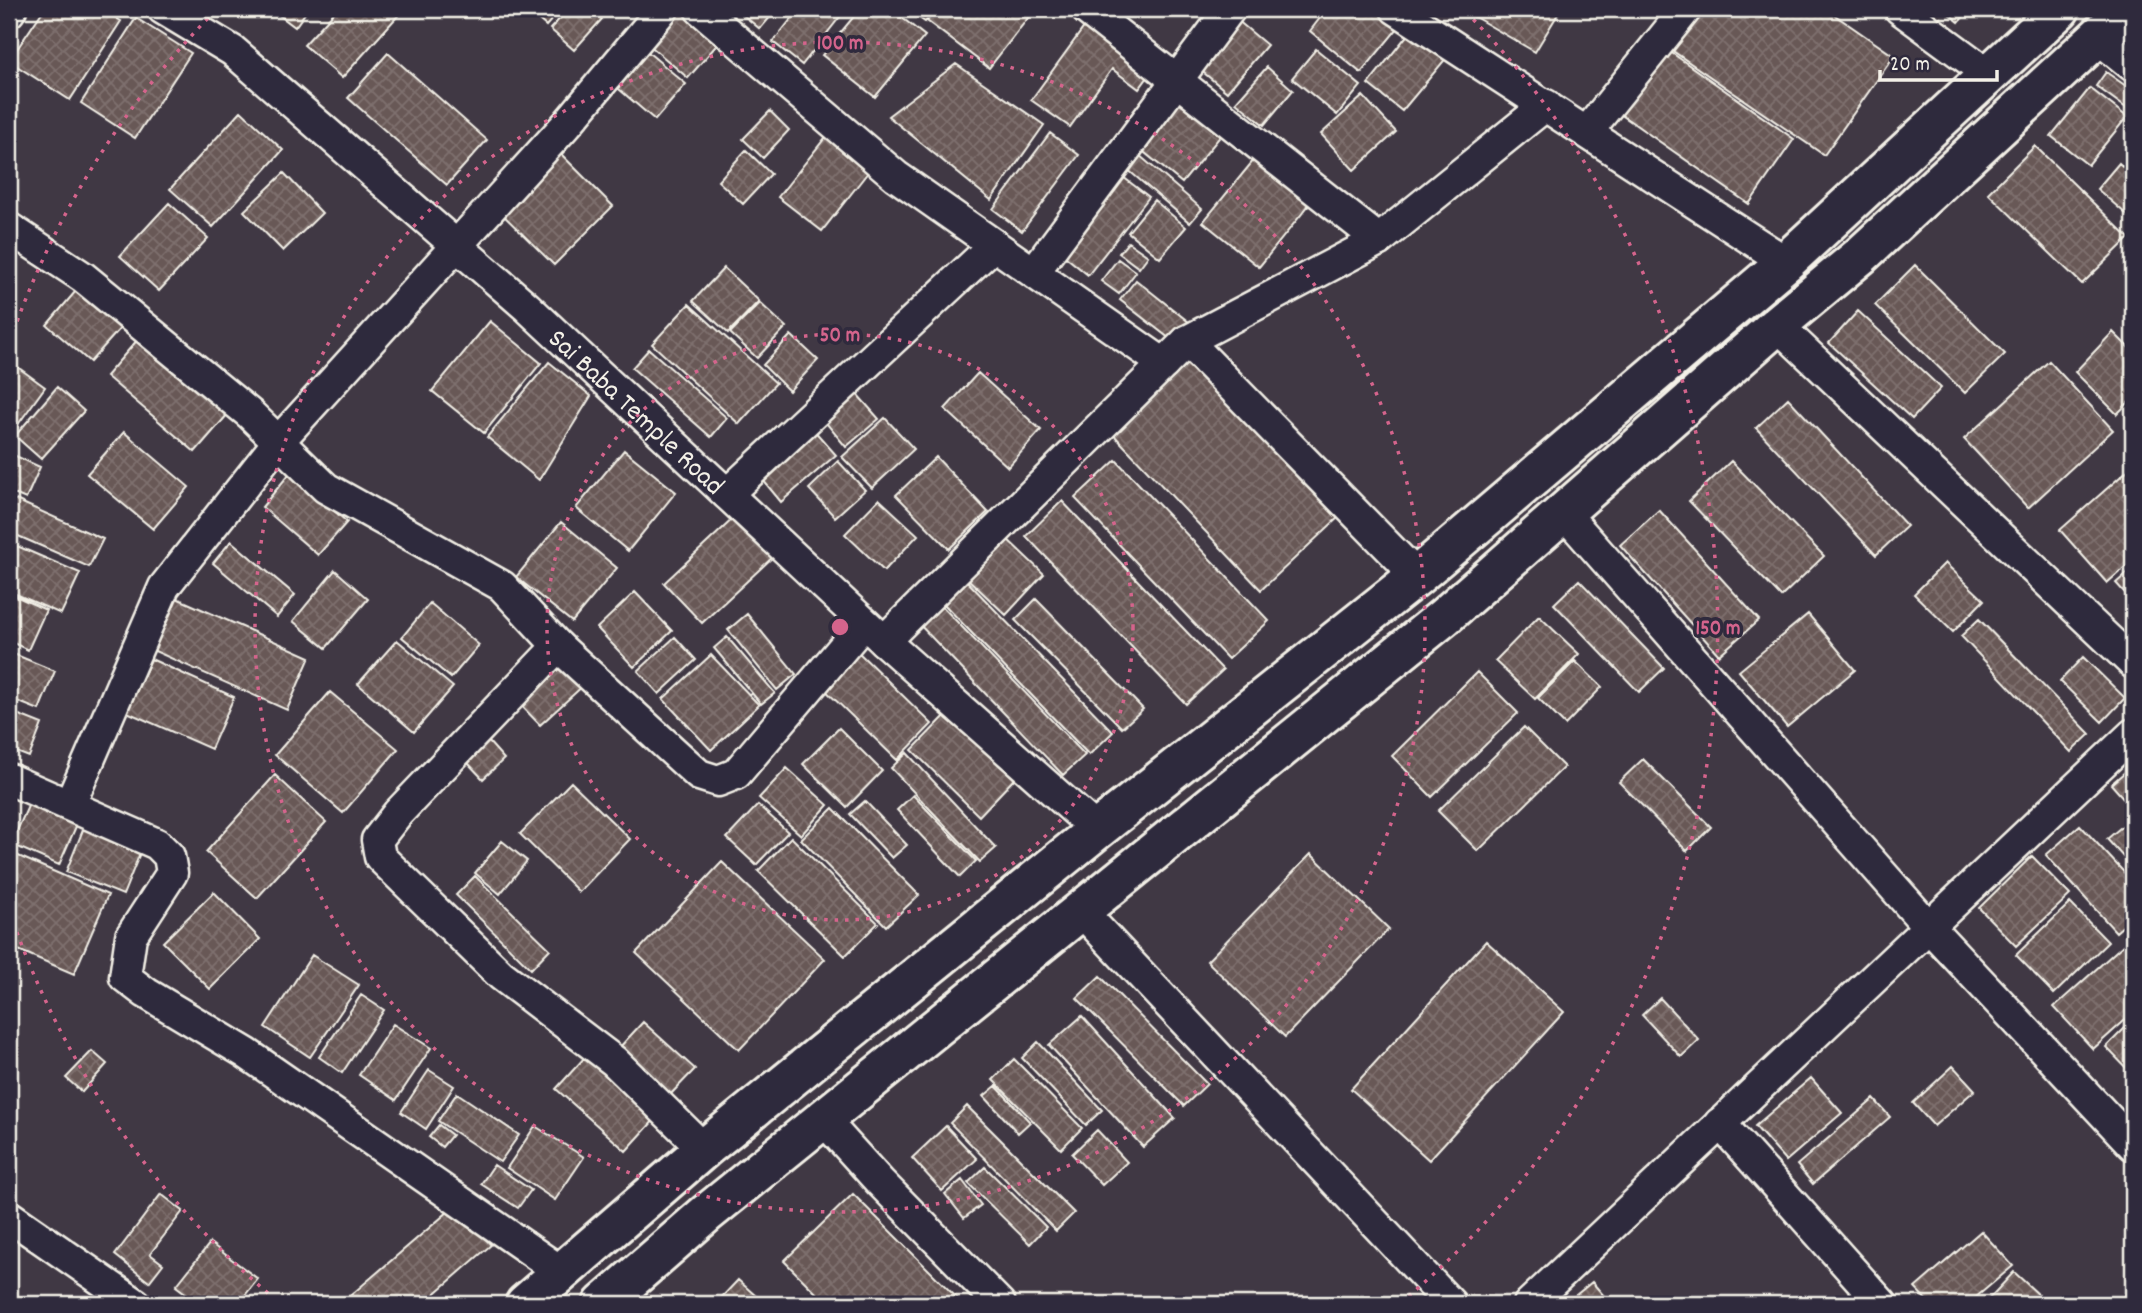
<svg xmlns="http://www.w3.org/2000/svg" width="2142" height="1313" font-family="Dekko,sans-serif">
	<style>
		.building { fill: url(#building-cross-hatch); stroke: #f4f1e8; stroke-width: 2 }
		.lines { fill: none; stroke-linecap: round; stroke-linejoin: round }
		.minor-casing { stroke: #f4f1e8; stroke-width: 35 }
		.secondary-casing { stroke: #f4f1e8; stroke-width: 44 }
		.minor { stroke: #2f2a3d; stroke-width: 30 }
		.secondary { stroke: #2f2a3d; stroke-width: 38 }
		.ring { fill: none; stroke: #d4648c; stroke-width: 3.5; stroke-dasharray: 3.5 7 }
		.labels { text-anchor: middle; stroke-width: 7; stroke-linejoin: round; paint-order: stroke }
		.street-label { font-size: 28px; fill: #f4f1e8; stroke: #2f2a3d }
		.centre { fill: #d4648c; stroke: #2f2a3d; stroke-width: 3.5 }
		.ring-label { font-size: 21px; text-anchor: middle; font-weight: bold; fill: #d4648c; stroke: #2f2a3d; stroke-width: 7; stroke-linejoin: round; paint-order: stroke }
	</style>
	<defs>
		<pattern id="building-cross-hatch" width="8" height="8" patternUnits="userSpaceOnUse" patternTransform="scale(1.75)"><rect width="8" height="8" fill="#685856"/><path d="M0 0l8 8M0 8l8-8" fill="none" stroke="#7e706e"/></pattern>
	</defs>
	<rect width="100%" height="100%" fill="#403844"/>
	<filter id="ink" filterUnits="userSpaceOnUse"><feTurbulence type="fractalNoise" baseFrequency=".0143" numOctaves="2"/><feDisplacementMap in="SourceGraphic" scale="14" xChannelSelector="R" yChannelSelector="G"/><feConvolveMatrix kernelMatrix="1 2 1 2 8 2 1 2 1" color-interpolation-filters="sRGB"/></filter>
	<g filter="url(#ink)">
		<!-- building -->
		<path class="building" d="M44,9H101L121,21L70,100L9,61Z
			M271,9H308L295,27Z
			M337,9H404L342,78L304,45Z
			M526,9H561L546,26Z
			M569,9H591L602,19L574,50L550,29Z
			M665,9H687L722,39L688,78L641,38Z
			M736,9H777L760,29Z
			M799,9H846L802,65L773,42Z
			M860,9H891L925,36L875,97L822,55Z
			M907,9H935L925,22Z
			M937,9H1035L989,68L927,21Z
			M1224,9L1267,45L1227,92L1181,54Z
			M1327,9H1385L1403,22L1361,73L1310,31Z
			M1477,9H1561L1535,52L1473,16Z
			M1694,9H1826L1894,56L1824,155L1667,47Z
			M1943,9H1970L1959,22Z
			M1093,15L1159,62L1139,89L1112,69L1070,127L1031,100Z
			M136,18L191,53L135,138L81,103Z
			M1413,28L1448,56L1402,111L1368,84Z
			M637,43L686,84L655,120L606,78Z
			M1659,44L1794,139L1749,204L1613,109Z
			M1316,49L1361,86L1337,115L1292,78Z
			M388,53L487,140L447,185L348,98Z
			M956,64L1044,125L991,200L888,116Z
			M1267,67L1293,90L1264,125L1236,102Z
			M2106,72L2133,91V113L2096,86Z
			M2090,88L2127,117L2088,165L2051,136Z
			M1170,89L1223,133L1182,183L1129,140Z
			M1363,96L1396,132L1354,170L1321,134Z
			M241,111L283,150L213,227L170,189Z
			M770,111L789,130L763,158L743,139Z
			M829,133L872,167L822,231L778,197Z
			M1050,133L1079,155L1022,231L993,209Z
			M1125,143L1202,209L1190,223L1113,157Z
			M2035,146L2129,238L2082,284L1988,193Z
			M557,150L613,206L554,265L498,210Z
			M746,150L771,174L743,204L718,181Z
			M1258,155L1313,200L1259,267L1203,222Z
			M2119,163L2133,176V220L2097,189Z
			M1110,167L1149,197L1088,275L1051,245Z
			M284,173L322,213L283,251L244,211Z
			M1154,200L1186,227L1160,258L1128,232Z
			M169,203L208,238L159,291L120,256Z
			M1128,242L1148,256L1139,268L1119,253Z
			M1118,259L1136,272L1119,294L1101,281Z
			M1915,265L2005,354L1965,393L1875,305Z
			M724,268L759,301L728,333L693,301Z
			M1136,280L1190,323L1174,342L1120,300Z
			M81,285L125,323L90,362L47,325Z
			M760,303L786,327L757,358L730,333Z
			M689,304L776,383L739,424L652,344Z
			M1858,311L1941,388L1912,419L1829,343Z
			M490,321L541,363L484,433L432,391Z
			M2113,332L2133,352V398L2117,414L2075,372Z
			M791,335L818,360L789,391L763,365Z
			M139,338L228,414L195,452L106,376Z
			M649,349L727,418L711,437L632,368Z
			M1190,356L1341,515L1261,590L1110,431Z
			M2049,361L2113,430L2028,508L1964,439Z
			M549,362L591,396L539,480L487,437Z
			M12,363L45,387L9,437V368Z
			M978,373L1041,430L1008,467L945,409Z
			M849,385L879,419L846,447L817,412Z
			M57,387L84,411L41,459L15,436Z
			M1788,398L1907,526L1876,555L1756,428Z
			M885,418L914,449L872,488L842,457Z
			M812,428L836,455L781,502L758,474Z
			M124,432L189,487L153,529L87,474Z
			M624,450L676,492L628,551L576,508Z
			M9,453L40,467L26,499L9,492Z
			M936,457L988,512L949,549L896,495Z
			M1116,460L1269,621L1228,659L1075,498Z
			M838,461L865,490L835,517L809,489Z
			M1731,461L1824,556L1781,597L1689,501Z
			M2128,470L2133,476V560L2107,583L2060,530Z
			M290,473L347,522L318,555L262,507Z
			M9,497L103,539L89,567L9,532Z
			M879,499L918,535L884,571L845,534Z
			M1062,501L1223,670L1186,704L1026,536Z
			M1659,510L1759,620L1719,655L1620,545Z
			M736,516L774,556L702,623L664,583Z
			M561,522L617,568L572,622L516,577Z
			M1005,537L1044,574L1006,615L967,578Z
			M231,541L295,595L277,617L213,563Z
			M17,546L80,573L61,614L9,591V564Z
			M1945,563L1984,600L1953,632L1914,594Z
			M2133,568V602L2116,583Z
			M335,570L368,599L326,648L293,621Z
			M965,579L1113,732L1089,755L941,601Z
			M1579,580L1664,668L1639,692L1554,604Z
			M635,592L672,631L634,667L597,628Z
			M9,593L46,610L28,650L9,641Z
			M172,596L310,657L287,710L148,648Z
			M1036,599L1143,709L1122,728L1015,620Z
			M938,602L1085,755L1063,775L917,622Z
			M430,603L479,645L451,678L402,637Z
			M747,614L796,674L777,690L728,630Z
			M1808,614L1855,670L1787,727L1739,671Z
			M1539,616L1579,654L1535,699L1495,661Z
			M1979,619L2090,734L2071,752L1961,636Z
			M675,637L696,660L659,694L638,671Z
			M727,637L775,693L761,704L714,648Z
			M397,640L453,687L414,732L358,684Z
			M853,647L932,724L897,760L818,683Z
			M9,652L55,671L39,710L9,698Z
			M711,655L759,705L711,750L663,699Z
			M2083,657L2125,698L2102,722L2060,681Z
			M560,658L585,684L540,725L516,700Z
			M151,659L234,697L211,749L127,712Z
			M1575,661L1602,687L1565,725L1538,698Z
			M1477,672L1518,713L1432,797L1392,756Z
			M330,692L398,749L343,813L275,755Z
			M9,711L42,724L29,757L9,749Z
			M949,712L1016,777L979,816L912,750Z
			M1524,727L1564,767L1478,851L1438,811Z
			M839,728L882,771L847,807L803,764Z
			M488,741L504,759L483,779L466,761Z
			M907,753L996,848L980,862L891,768Z
			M1643,759L1711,827L1687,851L1619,782Z
			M2133,765V809L2111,784Z
			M787,768L828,805L801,835L759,798Z
			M275,775L326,822L257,898L206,852Z
			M571,782L630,839L579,892L520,834Z
			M33,795L81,815L59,865L11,844Z
			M913,795L976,861L960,877L897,810Z
			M865,801L907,845L892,858L850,814Z
			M758,805L788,832L756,865L727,838Z
			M833,808L919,895L886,926L801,839Z
			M2133,817V868L2107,839Z
			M85,825L142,848L123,895L66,872Z
			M2080,825L2133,882V917L2116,932L2046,855Z
			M791,837L878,923L845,956L758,871Z
			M502,841L527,861L500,894L475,873Z
			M1311,854L1389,929L1285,1037L1207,961Z
			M16,855L108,895L74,974L9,946V873Z
			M2032,856L2070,895L2016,946L1979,908Z
			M722,862L825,959L739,1050L636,953Z
			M475,876L550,949L531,969L456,895Z
			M214,892L260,939L210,989L163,942Z
			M2070,903L2108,942L2054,994L2016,955Z
			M2133,936V1013L2093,1049L2054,1007Z
			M1486,941L1564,1012L1429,1160L1351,1089Z
			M312,955L359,985L310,1057L265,1027Z
			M1100,976L1207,1084L1184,1106L1077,998Z
			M361,995L384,1010L342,1073L319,1057Z
			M1660,998L1699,1040L1681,1057L1642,1015Z
			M1082,1016L1175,1118L1143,1147L1049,1045Z
			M2133,1020V1075L2106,1047Z
			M643,1022L695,1069L669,1096L618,1049Z
			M393,1024L431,1048L396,1100L359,1075Z
			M1038,1042L1102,1110L1086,1125L1022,1058Z
			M92,1051L107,1064L82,1092L66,1078Z
			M586,1056L656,1118L626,1151L556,1089Z
			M1014,1059L1082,1128L1061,1149L993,1080Z
			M1953,1066L1975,1090L1934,1126L1913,1103Z
			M429,1070L454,1086L426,1129L401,1112Z
			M1811,1078L1842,1113L1786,1161L1755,1126Z
			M996,1086L1030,1122L1018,1133L984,1096Z
			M457,1093L519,1135L500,1162L438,1121Z
			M1874,1099L1890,1117L1813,1184L1797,1165Z
			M967,1106L1074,1213L1056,1231L950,1123Z
			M439,1125L452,1135L442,1147L429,1137Z
			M535,1126L584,1157L555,1200L507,1168Z
			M946,1126L977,1159L942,1191L912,1158Z
			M1097,1130L1127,1162L1102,1185L1072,1154Z
			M494,1165L531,1190L518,1208L481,1184Z
			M985,1167L1046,1227L1030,1244L968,1183Z
			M962,1180L981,1205L964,1218L945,1194Z
			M161,1194L183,1211L150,1254L163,1264L149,1282L115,1255Z
			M853,1194L963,1304H827L784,1261Z
			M456,1205L491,1245L423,1304H347L344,1301Z
			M1981,1231L2013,1266L1968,1304H1930L1915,1288Z
			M210,1243L258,1279L238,1304H200L176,1286Z
			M2014,1272L2039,1295L2030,1304H1984Z
			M738,1280L765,1304H728L721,1298Z
			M1592,1282L1611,1304H1565Z"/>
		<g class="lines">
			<!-- minor casing -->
			<g class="minor-casing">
				<g id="minor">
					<path id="s1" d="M163,9L233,51L527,307L884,641L1097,830"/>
					<path d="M700,9L896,176L1164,364"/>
					<path d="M1086,9L1379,240"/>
					<path d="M1396,9L1786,262"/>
					<path d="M1900,9L1991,76"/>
					<path d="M9,12L11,9"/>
					<path d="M2098,38L2133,66"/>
					<path d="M1587,132L1686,9"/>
					<path d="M9,228L83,277L250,414L326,488L502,586L558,646L699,775L718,781L736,774L864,623"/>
					<path d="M1034,272L1230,9"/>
					<path d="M1777,325L2133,663"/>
					<path d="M1187,341L1417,576"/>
					<path d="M727,494L994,245"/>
					<path d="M1564,513L1928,926L2133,1145"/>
					<path d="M884,641L1187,341L1379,240L1546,105"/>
					<path d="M558,646L398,813L377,840L380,857L501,975L614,1061L704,1149"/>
					<path d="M9,779L157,844L169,856L172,873L131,936L125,977L146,993L246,1053L560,1271"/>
					<path d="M70,804L164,587L278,442L567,124L663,9"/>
					<path d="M1082,912L1451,1304"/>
					<path d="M823,1119L880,1182L1000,1304"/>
					<path d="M1720,1123L1882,1304"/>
					<path d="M9,1216L136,1304"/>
					<path d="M1529,1304L2133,734"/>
				</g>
			</g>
			<!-- secondary casing -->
			<g class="secondary-casing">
				<path id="secondary" d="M525,1304L704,1149L1097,830L1417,576L1786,262L2060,9
					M603,1304L707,1213L1444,617L1777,325L1860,256L2128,9"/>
			</g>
			<!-- minor -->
			<use href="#minor" class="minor"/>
			<!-- secondary -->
			<use href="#secondary" class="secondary"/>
		</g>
	</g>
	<!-- distance rings -->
	<g class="ring">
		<circle cx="840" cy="627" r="293"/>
		<circle cx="840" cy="627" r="585"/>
		<path d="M276 1300A878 878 0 0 1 10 913M10 341A878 878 0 0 1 214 12M1466 12A878 878 0 0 1 1404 1300"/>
	</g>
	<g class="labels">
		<!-- street labels -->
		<g class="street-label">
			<text dy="10" stroke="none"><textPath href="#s1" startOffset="623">Sai Baba Temple Road</textPath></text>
		</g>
	</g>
	<circle cx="840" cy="627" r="10" class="centre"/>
	<g class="ring-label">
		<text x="840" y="49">100 m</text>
		<text x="840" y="341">50 m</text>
		<text x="1718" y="634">150 m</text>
	</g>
	<!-- margin -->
	<rect width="2142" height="1313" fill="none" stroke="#2f2a3d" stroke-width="35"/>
	<rect x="18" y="18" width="2107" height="1278" fill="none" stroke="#f4f1e8" stroke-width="2.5" filter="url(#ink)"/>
	<!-- scale -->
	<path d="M1880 70v10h117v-10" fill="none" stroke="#f4f1e8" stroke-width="3.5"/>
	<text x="1890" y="70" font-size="21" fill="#f4f1e8" stroke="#2f2a3d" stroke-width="5" paint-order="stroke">20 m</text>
</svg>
